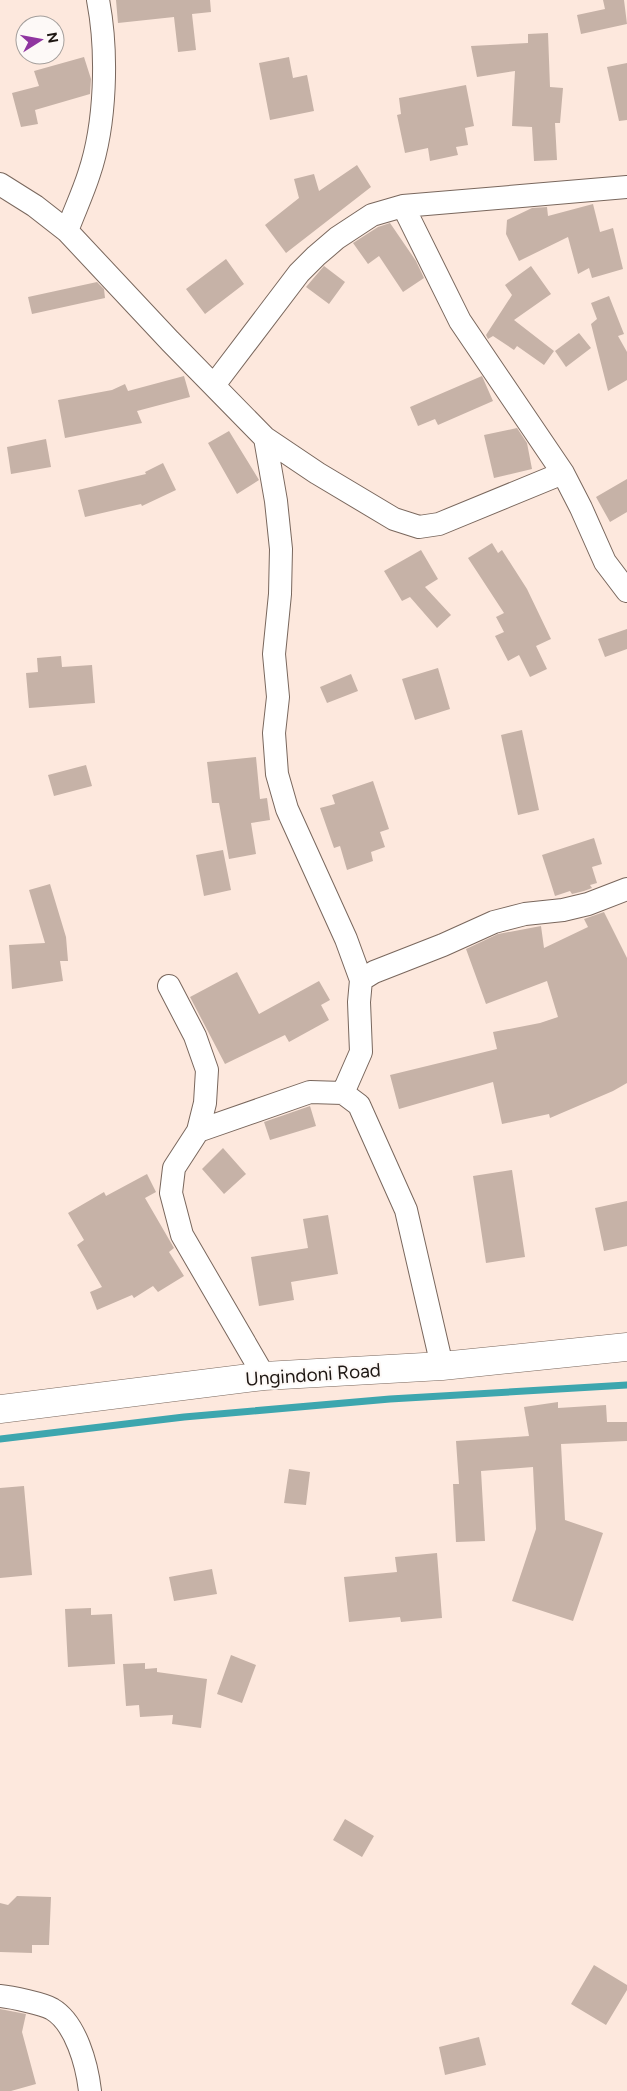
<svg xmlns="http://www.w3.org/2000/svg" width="627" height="2091" font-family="Figtree,sans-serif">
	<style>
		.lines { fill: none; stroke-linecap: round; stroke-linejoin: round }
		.stream { stroke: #3da6ae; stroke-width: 7 }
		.building { fill: #c6b2a7 }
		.minor-casing { stroke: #79675d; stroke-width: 24 }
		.major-casing { stroke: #79675d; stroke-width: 29 }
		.minor { stroke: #fff; stroke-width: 22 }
		.major { stroke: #fff; stroke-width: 28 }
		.labels { text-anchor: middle; stroke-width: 4; stroke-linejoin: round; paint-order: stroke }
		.street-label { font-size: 19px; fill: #1e1713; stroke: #fdf9f7 }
	</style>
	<rect width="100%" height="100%" fill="#fde8dd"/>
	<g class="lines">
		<!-- stream -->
		<path class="stream" d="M0,1439L184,1417L390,1399L627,1385"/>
	</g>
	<!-- building -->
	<path class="building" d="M116,0H210L211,12L192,14L196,50L178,52L174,17L118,23Z
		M603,0H624L627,24L581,34L577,15L605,9Z
		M548,33L550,87L563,88L560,123H555L557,160L534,161L532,127L512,126L515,71L477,77L471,46L528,43V34Z
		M84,57L91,79L90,94L35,110L38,124L21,127L12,93L39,86L34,71Z
		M289,57L293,78L307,75L314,111L270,120L259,63Z
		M627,63V120L619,121L607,67Z
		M466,85L474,126L465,128L468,145L456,147L458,155L430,161L428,148L405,153L397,115L401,114L399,98Z
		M357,165L371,187L286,253L265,225L299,198L294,179L314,174L319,191Z
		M593,204L600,232L613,228L623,269L592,278L589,268L578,274L568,237L519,261L506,234L507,220L532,208L547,207L548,216Z
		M390,223L416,261L424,278L403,292L379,256L368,264L353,243L378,227Z
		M226,259L244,284L205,314L186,289Z
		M324,266L345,282L329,304L306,287Z
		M531,266L551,294L514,320L554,351L544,365L517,346L514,350L493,336L488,339L486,335L512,295L505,285Z
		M97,282L104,289L105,298L32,314L28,297Z
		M609,296L624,334L618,336L627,352V380L608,391L591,324L597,319L591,303Z
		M579,333L591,348L566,367L555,351Z
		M184,376L190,397L137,411L142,423L65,438L58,400L112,390L125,384L128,391Z
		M482,376L493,401L438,425L435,419L418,426L410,407Z
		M517,428L527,443L532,469L494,478L484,435Z
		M229,431L259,480L237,494L208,443Z
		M46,439L51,467L11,474L7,447Z
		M163,463L176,490L142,506L141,504L85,517L78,490L146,474L145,472Z
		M627,479V512L610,522L596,497Z
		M492,543L498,553L502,550L527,589L551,639L536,646L547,669L530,677L519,655L508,661L495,636L504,632L496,617L504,613L468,558Z
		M421,550L438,579L425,587L451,615L437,628L410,597L402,601L384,571Z
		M627,629V649L605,657L598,639Z
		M61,656L62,667L92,665L95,703L29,708L26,673L38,672L37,658Z
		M438,668L450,709L415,720L402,679Z
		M351,674L358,691L327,703L320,687Z
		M522,730L539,810L518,815L501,735Z
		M256,757L260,799L267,798L270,820L251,823L256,854L229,859L219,803H212L207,762Z
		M86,765L92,786L54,796L48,775Z
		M373,781L389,829L380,832L385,847L371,852L373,861L347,870L340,846L334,848L320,808L335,804L332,795Z
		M594,838L602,864L592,867L597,883L590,885L592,888L584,891L572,894L570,891L555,896L542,855Z
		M223,850L231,890L204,896L196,855Z
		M50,884L66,937L68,961H60L63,981L12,989L9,945L45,943L29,890Z
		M604,912L627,958V1083L613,1091L550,1118L549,1114L502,1124L493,1082L399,1109L390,1075L497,1049L493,1032L540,1023L558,1017L547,981L486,1004L466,949L498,934L541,926L544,948L588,927L584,919Z
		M237,972L259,1014L319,981L330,1000L321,1005L329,1020L289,1042L285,1035L225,1064L190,997Z
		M310,1106L316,1126L270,1140L264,1122Z
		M223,1148L246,1174L224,1194L202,1169Z
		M512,1170L525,1257L486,1263L473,1176Z
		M147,1174L156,1192L145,1198L174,1248L169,1252L184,1276L158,1292L153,1286L134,1298L132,1295L97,1310L90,1292L102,1287L77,1245L84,1240L68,1213L104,1192L106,1196Z
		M627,1201V1246L604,1251L595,1208Z
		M328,1215L338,1274L291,1282L294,1300L259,1306L251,1257L308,1248L303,1219Z
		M558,1402V1408L606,1405L607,1422H627V1441L561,1444L565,1520L603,1533L573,1621L512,1601L536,1529L533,1467L481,1471L485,1541L456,1542L453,1484H459L456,1441L529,1436L524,1407Z
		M289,1469L310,1472L306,1505L284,1503Z
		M24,1486L32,1575L0,1578V1488Z
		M437,1553L442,1618L401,1622L400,1617L349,1622L344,1577L397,1572L395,1557Z
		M212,1569L217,1594L174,1601L169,1577Z
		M91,1608V1615L112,1614L115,1664L68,1667L65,1609Z
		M231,1655L256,1665L242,1703L217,1694Z
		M145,1663V1669L157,1668V1672L207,1679L201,1728L172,1724L173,1715L140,1717L139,1705L126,1706L123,1664Z
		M345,1819L374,1836L362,1857L333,1840Z
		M17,1896L51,1897L49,1945H32V1953L0,1952V1903L8,1905Z
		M594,1965L627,1985V1990L606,2025L571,2004Z
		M0,2009L26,2014L22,2032L36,2084L11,2091H0Z
		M479,2037L486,2065L445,2075L439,2047Z"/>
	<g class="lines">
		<!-- minor casing -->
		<g class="minor-casing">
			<path id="minor" d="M0,184L35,206L67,231L170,341L265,438L317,473L394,519L419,527L439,524L563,473
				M403,206L460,321L563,473L581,508L605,562L627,591
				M67,231C74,212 83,193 89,174C106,124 108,52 98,0
				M214,385L299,273L316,256L337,238L372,215L403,206L627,187
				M265,438L276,501L281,549L280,594L274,654L278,697L274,733L277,774L287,809L346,939L361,980
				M169,986L195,1036L207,1070L205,1103L198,1131L174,1168L171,1193L182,1235L264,1376
				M343,1093L361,1052L359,1002L361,980L374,972L443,945L494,922L525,914L563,910L588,904L627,889
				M198,1131L310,1092L343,1093L359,1105L406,1210L442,1366
				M0,1996C11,1997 44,2004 52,2009C76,2023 87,2065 90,2091"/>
		</g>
		<!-- major casing -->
		<g class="major-casing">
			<path id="major" d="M0,1409L264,1376L442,1366L627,1347"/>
		</g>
		<!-- minor -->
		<use href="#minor" class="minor"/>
		<!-- major -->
		<use href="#major" class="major"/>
	</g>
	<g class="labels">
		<!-- street labels -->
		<g class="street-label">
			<text transform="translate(313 1374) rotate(-4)" y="7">Ungindoni Road</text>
		</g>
	</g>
	<!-- north arrow -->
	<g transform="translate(40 40) rotate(79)"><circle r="24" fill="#fdf9f7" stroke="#a49f9c"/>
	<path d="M0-4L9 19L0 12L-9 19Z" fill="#9035a0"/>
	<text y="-8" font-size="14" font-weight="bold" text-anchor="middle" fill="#1e1713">N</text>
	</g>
</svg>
